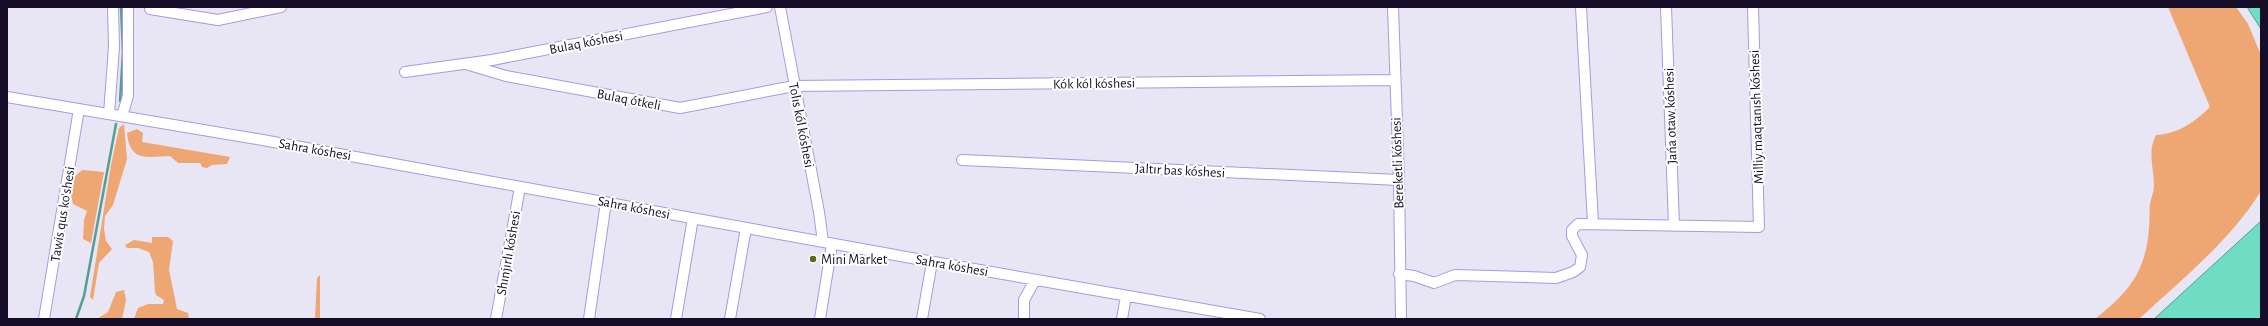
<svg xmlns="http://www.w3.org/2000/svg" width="2268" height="326" font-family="'Alegreya Sans',sans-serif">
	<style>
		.forest { fill: #eea672 }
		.water { fill: #6eddc4; stroke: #549f95 }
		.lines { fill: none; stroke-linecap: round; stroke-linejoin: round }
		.stream { stroke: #549f95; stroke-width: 2.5 }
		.minor-casing { stroke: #ac97e1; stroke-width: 12 }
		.minor { stroke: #fff; stroke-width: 10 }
		.poi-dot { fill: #5e680d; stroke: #fff; stroke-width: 1.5 }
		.labels { text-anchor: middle; stroke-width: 4; stroke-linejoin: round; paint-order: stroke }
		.street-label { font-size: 14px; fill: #160d28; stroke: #fff }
		.poi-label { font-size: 14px; fill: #160d28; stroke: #fff; text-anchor: start }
	</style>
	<rect width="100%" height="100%" fill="#e8e5f5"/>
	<!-- forest -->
	<path class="forest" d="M2168,7H2236L2248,24L2261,55V191C2230,241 2182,279 2139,319H2095C2128,293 2146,272 2149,228C2150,220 2149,212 2150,204C2151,198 2154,192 2154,186C2154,168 2147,152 2156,135C2178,134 2195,122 2210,107Z
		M124,124L127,159L113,205L105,216L104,229L106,241L112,249L99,263L93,300L90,297L111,165L119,128Z
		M137,129L143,133L142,142L230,157L227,164L212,165L207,168L202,167L200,163H178L170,156C146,157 130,162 127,133Z
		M82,170L104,172L91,243L83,239L84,220L87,211L73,204C69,186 68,182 82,170Z
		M152,237H168L173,241L169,270L177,309L188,313L189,319H134L138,308L148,304H163L164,300L156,295L155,291L153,262L149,252L138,248H127L125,245L134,240L152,243Z
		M320,275V319H315L317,278Z
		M124,290L126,300L122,319H97L108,312L116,292Z"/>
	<!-- water -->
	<path class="water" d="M2247,7H2261V29Z
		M2261,221V319H2154Z"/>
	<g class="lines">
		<!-- stream -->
		<path class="stream" d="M120,101L123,52L121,7
			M76,319L84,296L116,124"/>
		<!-- minor casing -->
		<g class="minor-casing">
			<path id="minor" d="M780,7L819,212L823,242
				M1393,7L1399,180L1401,319
				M1581,7L1593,223
				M1666,7L1674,226
				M150,9L218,20L281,7
				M466,64L506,76L680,108L794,86L1395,80
				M405,72L492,60L767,7
				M7,97L257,139L917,259L1260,319
				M109,114L114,47L113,7
				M122,116L128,96V7
				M962,160L1399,180
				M1399,274L1414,276L1434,283L1455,275L1556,278L1573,272L1580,267L1582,255L1572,236V230L1578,224L1759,227L1753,7
				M44,319L79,109
				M496,319L520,187
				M589,319L606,202
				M676,319L693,218
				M730,319L746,228
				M820,319L832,244
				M922,319L932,262
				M1024,319V300L1035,280
				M1122,319L1126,296"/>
		</g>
		<!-- minor -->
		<use href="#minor" class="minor"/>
	</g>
	<!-- markers -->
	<circle class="poi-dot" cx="813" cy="259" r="4"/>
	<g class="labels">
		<!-- street labels -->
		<g class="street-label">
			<text transform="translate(586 42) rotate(-11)" y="5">Bulaq kóshesi</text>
			<text transform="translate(1094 83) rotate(-1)" y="5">Kók kól kóshesi</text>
			<text transform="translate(629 99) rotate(11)" y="5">Bulaq ótkeli</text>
			<text transform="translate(1670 116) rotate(-92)" y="5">Jańa otaw kóshesi</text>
			<text transform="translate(1756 117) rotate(-92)" y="5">Milliy maqtanısh kóshesi</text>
			<text transform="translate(802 125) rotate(79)" y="5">Tolıs kól kóshesi</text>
			<text transform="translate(315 149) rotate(10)" y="5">Sahra kóshesi</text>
			<text transform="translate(1397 163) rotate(-92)" y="5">Bereketli kóshesi</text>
			<text transform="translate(1180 170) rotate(3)" y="5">Jaltır bas kóshesi</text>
			<text transform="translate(634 207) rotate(11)" y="5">Sahra kóshesi</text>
			<text transform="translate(62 214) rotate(-81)" y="5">Tawis qus ko'shesi</text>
			<text transform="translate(508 253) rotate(-80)" y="5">Shınjırlı kóshesi</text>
			<text transform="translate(952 265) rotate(10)" y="5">Sahra kóshesi</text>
		</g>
		<!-- poi labels -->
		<g class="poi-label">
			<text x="821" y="264">Mini Market</text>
		</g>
	</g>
	<!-- border -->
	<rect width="2268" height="326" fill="none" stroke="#160d28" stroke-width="16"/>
</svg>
